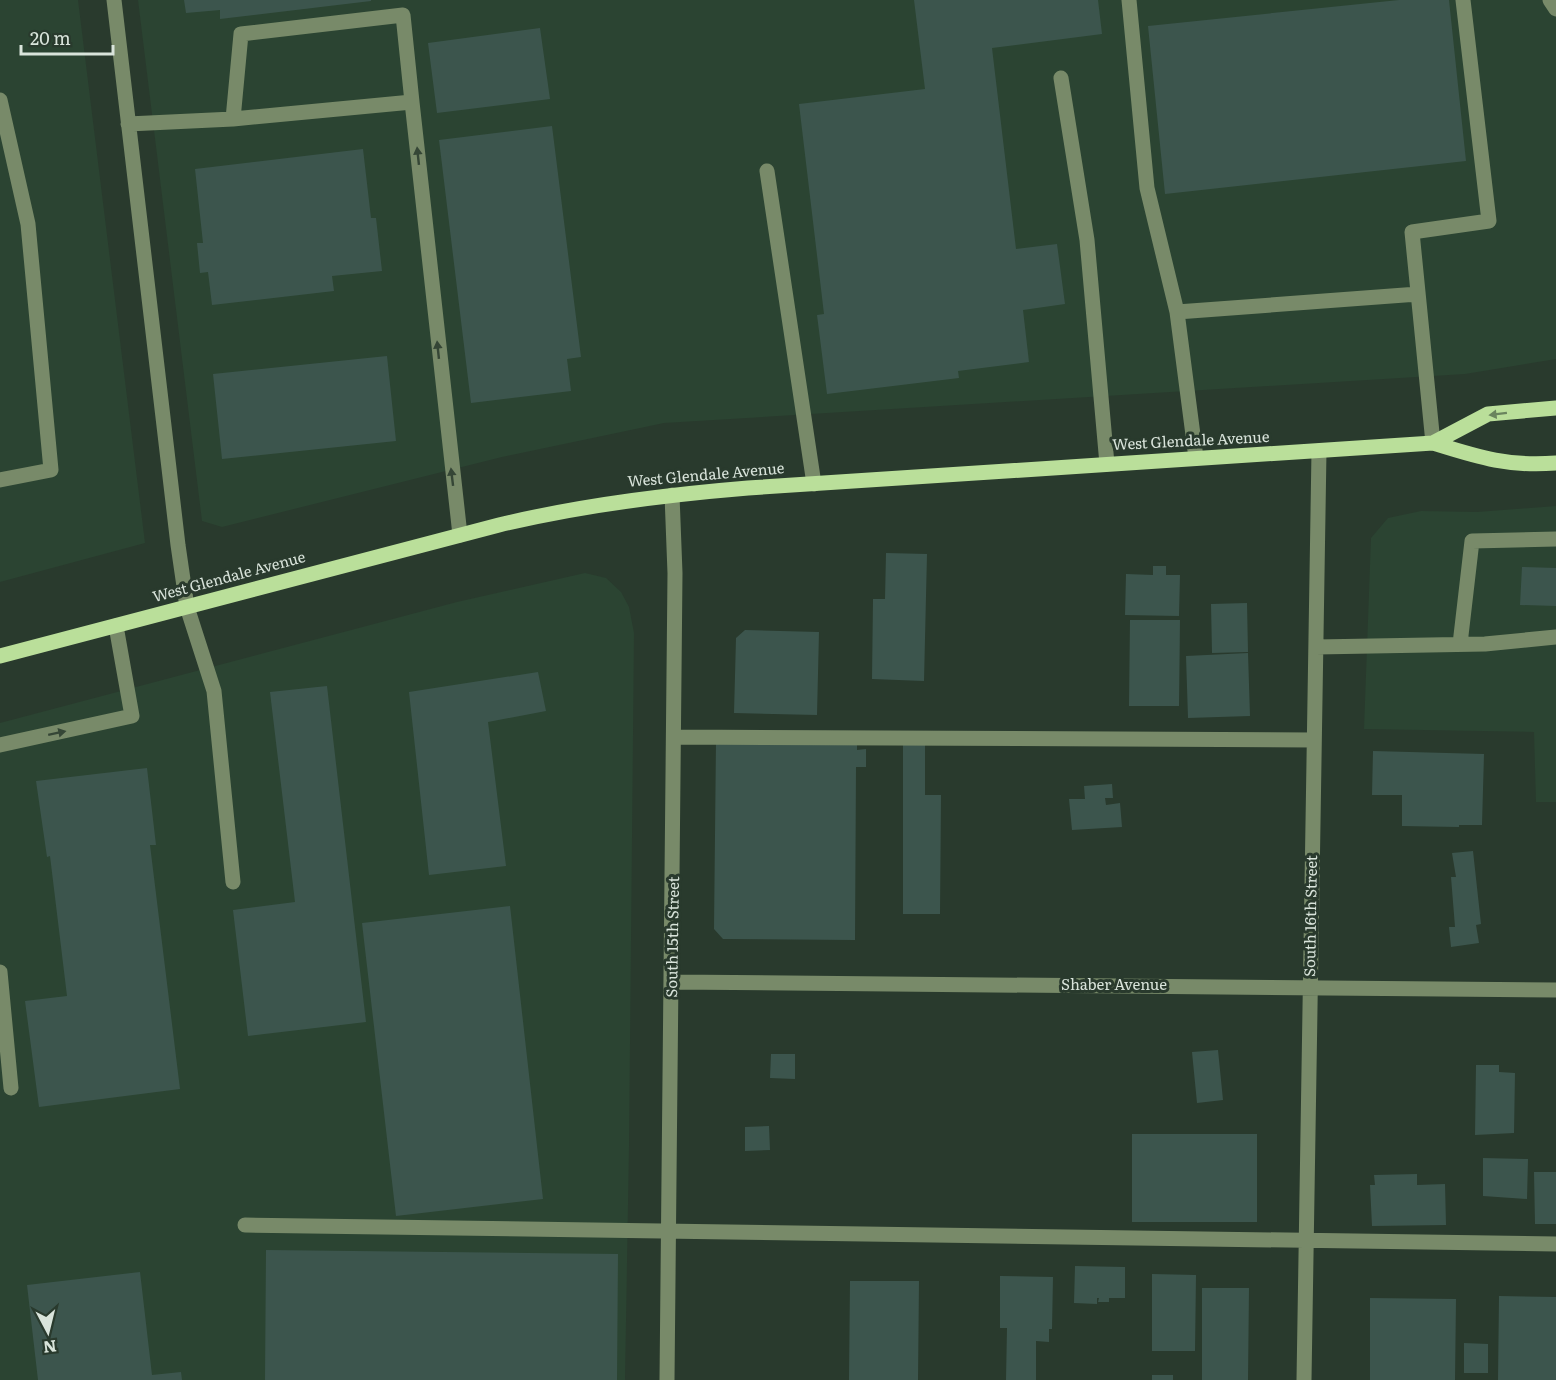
<svg xmlns="http://www.w3.org/2000/svg" width="1556" height="1380" font-family="Literata,serif">
	<style>
		.built { fill: #2b4432 }
		.building { fill: #3c554d }
		.lines { fill: none; stroke-linecap: round; stroke-linejoin: round }
		.minor { stroke: #788a69; stroke-width: 15 }
		.major { stroke: #badf9a; stroke-width: 15 }
		.oneway { fill: #354636 }
		.oneway2 { fill: #6a845e }
		.labels { text-anchor: middle; stroke-width: 6; stroke-linejoin: round; paint-order: stroke }
		.street-label { font-size: 15px; fill: #d9e4db; stroke: #293a2d }
	</style>
	<rect width="100%" height="100%" fill="#293a2d"/>
	<!-- built -->
	<path class="built" d="M0,0H78L145,543L0,582Z
		M138,0H1556V359L1465,374L664,423L502,457L222,527L202,521Z
		M1556,506V802H1536L1534,732L1364,729L1371,538L1388,518L1421,511L1477,512Z
		M585,573L606,578L621,592L629,607L634,633L629,1147L625,1380H0V723L457,602Z"/>
	<!-- building -->
	<path class="building" d="M184,0H371V1L220,19V10L186,13Z
		M914,0H1098L1102,34L992,48L1016,249L1057,244L1065,304L1023,310L1029,362L958,371L959,378L827,394L817,315L824,314L799,104L925,89Z
		M1399,0H1449L1466,161L1165,194L1148,26Z
		M540,28L550,99L437,113L428,43Z
		M552,126L581,357L567,359L571,391L471,403L439,140Z
		M363,149L371,218H376L382,271L332,276L334,291L212,305L208,272L200,273L197,243H203L195,169Z
		M387,356L396,441L222,459L213,374Z
		M886,553L927,554L924,681L872,679L873,599H885Z
		M1153,566H1166V575H1180L1179,616L1125,615L1126,574L1153,575Z
		M1522,567L1556,568V606L1520,605Z
		M1247,603L1248,652L1212,653L1211,604Z
		M1130,620H1180L1179,706H1129Z
		M745,630L819,632L817,715L734,713L736,638Z
		M1248,653L1250,716L1188,718L1186,656Z
		M538,672L546,711L488,722L506,866L429,875L409,692Z
		M327,686L366,1022L248,1036L233,910L295,902L270,692Z
		M716,741L857,744V750L866,749V767H856L855,940L723,939L714,929Z
		M903,744H925V795H941L940,914H903Z
		M1373,751L1484,754L1482,825H1459V827L1402,826V795H1372Z
		M147,768L156,845H150L180,1089L39,1107L25,1001L67,996L50,856L47,857L36,781Z
		M1112,784L1113,798H1105L1106,805L1120,803L1122,827L1072,830L1069,799H1085L1084,786Z
		M1473,851L1481,924L1476,925L1479,943L1451,947L1449,927H1455L1451,877H1456L1452,853Z
		M510,906L543,1199L396,1216L362,923Z
		M1218,1050L1223,1100L1197,1103L1192,1052Z
		M771,1054H795V1079L770,1078Z
		M1476,1065H1499V1072L1515,1073L1514,1133L1475,1135Z
		M769,1126L770,1150L745,1151V1127Z
		M1132,1134H1257V1222H1132Z
		M1483,1158L1528,1159L1527,1199L1483,1196Z
		M1534,1172H1556V1224H1535Z
		M1417,1174V1185L1445,1184L1446,1225L1372,1226L1370,1185H1375L1374,1175Z
		M266,1250L618,1254L617,1380H265Z
		M1075,1266L1125,1267V1298H1109V1302H1098L1099,1298H1097V1304L1074,1303Z
		M140,1272L152,1375L181,1372L182,1380H38L27,1285Z
		M1152,1274L1196,1275L1195,1351H1152Z
		M1000,1276L1053,1277L1052,1329H1049V1342L1036,1341V1380H1006L1007,1328H1000Z
		M850,1281H919L918,1380H849Z
		M1202,1288H1249L1248,1380H1202Z
		M1499,1296L1556,1297V1380H1498Z
		M1370,1298L1456,1299L1455,1380H1370Z
		M1464,1343L1488,1344V1373H1464Z
		M1152,1375H1173V1380H1152Z"/>
	<g class="lines">
		<!-- minor -->
		<path class="minor" d="M114,0L178,545L187,607L214,691L233,882
			M1129,0L1147,188L1177,312
			M1550,0L1556,9
			M1061,78L1087,240L1107,464
			M0,100L28,224L51,470L0,480
			M412,102L460,535
			M128,124L233,119L412,102L403,15L241,34L233,119
			M767,171L814,484
			M1433,443L1412,232L1489,221L1463,0
			M1196,458L1177,312L1418,294
			M1460,644L1472,541L1556,539
			M1316,647L1485,644L1556,637
			M674,737L1314,740
			M0,745L132,716L116,626
			M0,972L11,1088
			M672,982L1556,990
			M245,1225L1556,1244
			M667,1380L675,573L672,495
			M1304,1380L1319,451"/>
		<!-- major -->
		<path class="major" d="M1433,443L1488,414L1556,408
			M0,656L499,525C582,505 663,495 748,488L1433,443C1478,457 1508,467 1556,463"/>
	</g>
	<!-- one-way arrows -->
	<defs><path id="oneway-solid" d="M-6-.8H1V-3.2L6.5 0L1 3.2V.8H-6Z" transform="scale(1.5)"/></defs>
	<g class="oneway">
		<use href="#oneway-solid" transform="translate(418 156) rotate(-96)"/>
		<use href="#oneway-solid" transform="translate(438 350) rotate(-96)"/>
		<use href="#oneway-solid" transform="translate(452 477) rotate(-97)"/>
		<use href="#oneway-solid" transform="translate(57 733) rotate(-12)"/>
	</g>
	<use class="oneway2" href="#oneway-solid" transform="translate(1498 414) rotate(173)"/>
	<g class="labels">
		<!-- street labels -->
		<g class="street-label">
			<text transform="translate(1191 441) rotate(-3)" y="5">West Glendale Avenue</text>
			<text transform="translate(706 475) rotate(-5)" y="5">West Glendale Avenue</text>
			<text transform="translate(229 577) rotate(-15)" y="5">West Glendale Avenue</text>
			<text transform="translate(1311 916) rotate(-89)" y="5">South 16th Street</text>
			<text transform="translate(673 937) rotate(-89)" y="5">South 15th Street</text>
			<text x="1114" y="990">Shaber Avenue</text>
		</g>
	</g>
	<!-- north arrow -->
	<g transform="translate(48 1332) rotate(173)" stroke="#293a2d" stroke-width="4.5" paint-order="stroke">
	<path d="M0-4.5L10 22L0 15L-10 22Z" fill="#d9e4db"/>
	<text y="-9" font-size="16" font-weight="bold" text-anchor="middle" fill="#d9e4db">N</text>
	</g>
	<!-- scale -->
	<path d="M21 45v9h92v-9" fill="none" stroke="#d9e4db" stroke-width="3"/>
	<text x="30" y="45" font-size="18" fill="#d9e4db" stroke="#293a2d" stroke-width="4.5" paint-order="stroke">20 m</text>
</svg>
